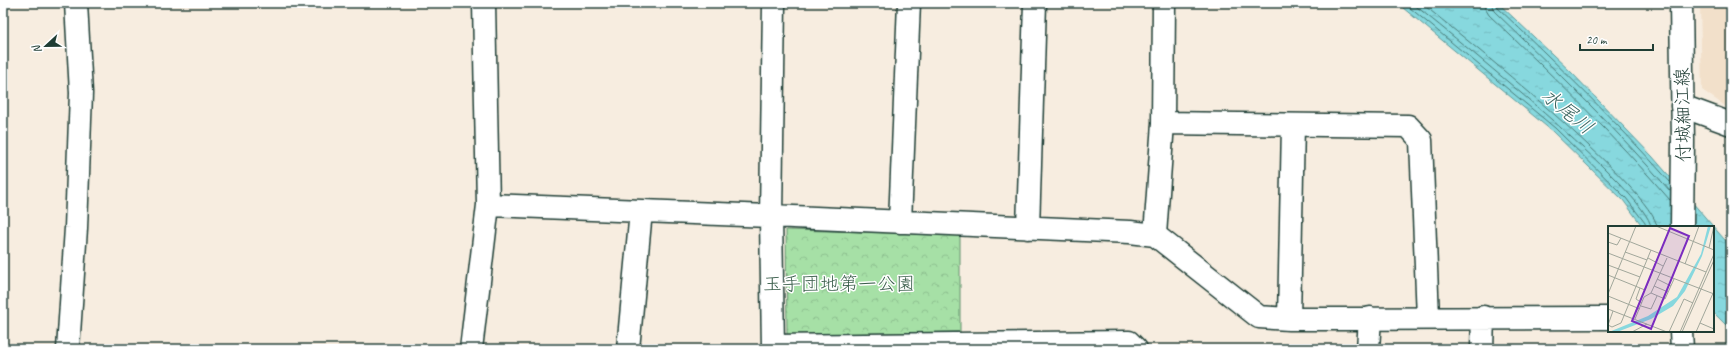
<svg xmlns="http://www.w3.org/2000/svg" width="1734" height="352" font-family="Caveat,'Klee One',sans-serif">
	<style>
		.built { fill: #f2e0ca }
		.park { fill: url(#park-crowns); stroke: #628e6d }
		.water { fill: url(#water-ripples); stroke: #5d9a9a }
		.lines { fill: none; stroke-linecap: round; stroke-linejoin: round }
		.shore { stroke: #497b78; stroke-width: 1 }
		.minor-casing { stroke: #1f3d34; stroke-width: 25 }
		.major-casing { stroke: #1f3d34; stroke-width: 25 }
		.minor { stroke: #fff; stroke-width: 22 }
		.major { stroke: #fff; stroke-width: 22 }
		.labels { text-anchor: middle; stroke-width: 3; stroke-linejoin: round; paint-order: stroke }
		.street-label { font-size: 19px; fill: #1f3d34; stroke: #fff }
		.park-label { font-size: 19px; fill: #3a5e4b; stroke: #fff }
		.water-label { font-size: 20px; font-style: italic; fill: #39645e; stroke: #fff }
		.inset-road { fill: none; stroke: #a1a79b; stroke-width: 1 }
		.view { fill: #7b2cbf; fill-opacity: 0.15; stroke: #7b2cbf; stroke-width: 2 }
		.inset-edge { fill: none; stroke: #1f3d34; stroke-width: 2 }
	</style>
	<defs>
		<pattern id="park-crowns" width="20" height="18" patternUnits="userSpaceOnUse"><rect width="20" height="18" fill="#a6e0a6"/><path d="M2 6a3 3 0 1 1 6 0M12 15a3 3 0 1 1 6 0" fill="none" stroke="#8ec190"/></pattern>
		<pattern id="water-ripples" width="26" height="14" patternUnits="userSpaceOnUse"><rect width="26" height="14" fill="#87d8de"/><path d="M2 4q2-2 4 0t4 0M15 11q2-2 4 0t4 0" fill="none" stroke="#74babf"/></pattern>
	</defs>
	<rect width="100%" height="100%" fill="#f7ede0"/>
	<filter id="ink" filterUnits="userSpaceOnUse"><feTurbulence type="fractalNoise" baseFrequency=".025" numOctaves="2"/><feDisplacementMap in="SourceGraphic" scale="8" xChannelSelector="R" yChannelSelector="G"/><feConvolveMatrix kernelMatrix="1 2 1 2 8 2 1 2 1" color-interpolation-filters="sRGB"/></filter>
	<g filter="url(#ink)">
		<!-- built -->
		<path class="built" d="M1700,3H1731V110L1702,90Z"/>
		<!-- park -->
		<path class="park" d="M786,230L960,234V332L787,335Z"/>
		<!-- water -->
		<path class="water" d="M1397,3H1498L1571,72L1652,156L1731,247V330L1713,312V227H1643L1623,200L1552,131Z"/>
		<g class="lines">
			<!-- shore -->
			<path class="shore" d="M1404,3L1555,128L1626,198L1645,223L1646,227
				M1412,3C1448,32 1649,193 1651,227
				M1421,3C1458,32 1655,191 1657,227
				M1485,3L1486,10L1489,15C1552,75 1614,135 1670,200
				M1491,3L1494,11C1554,69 1615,127 1670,191
				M1496,3L1497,7C1557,64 1616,121 1671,183"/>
			<!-- minor casing -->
			<g class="minor-casing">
				<path id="minor" d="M1682,106L1731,124
					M1163,123L1408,126L1421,140L1428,318
					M488,205L771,216L1130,232L1155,235L1259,317L1289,319L1609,318
					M900,222L909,3
					M1028,228L1035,3
					M1155,235L1163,123L1164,3
					M1289,319L1293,125
					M773,346L1129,342L1136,349
					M68,349L76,228L81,93L76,3
					M471,349L488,205L484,3
					M628,349L641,211
					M773,349L771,216L774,3
					M1368,349L1370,318
					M1482,349L1483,317"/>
			</g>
			<!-- major casing -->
			<g class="major-casing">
				<path id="major" d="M1681,3L1683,142L1682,227
					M1681,331L1682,349"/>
			</g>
			<!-- minor -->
			<use href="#minor" class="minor"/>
			<!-- major -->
			<use href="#major" class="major"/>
		</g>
	</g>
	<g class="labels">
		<!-- street labels -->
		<g class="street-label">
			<text transform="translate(1682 115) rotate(-91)" y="7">付城細江線</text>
		</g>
		<!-- park labels -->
		<g class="park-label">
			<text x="839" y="290">玉手団地第一公園</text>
		</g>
		<!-- water labels -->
		<g class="water-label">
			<text transform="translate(1568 111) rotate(39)" y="7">水尾川</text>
		</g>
	</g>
	<!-- overview -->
	<g transform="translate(1608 226)">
		<rect width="106" height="106" fill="#f7ede0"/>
		<path d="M100,0H103L94,30L77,65L65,80L43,93L9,106H1L40,90L69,71L93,28Z" fill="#87d8de"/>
		<path class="inset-road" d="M48,0L106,24M0,7L98,46M0,16L9,19L13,12M101,22L106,0M17,26L39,34M0,27L106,68M40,32L55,40M77,38L91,0M0,39L32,51M0,49L37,64L45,44M49,53L63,60M46,60L60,66M32,62L28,73L34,77M43,67L57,73L66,53M0,68L28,0M0,70L32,83M33,80L43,83L49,70M0,83L59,106M27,93L36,71L43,67L59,32M92,97L106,103M0,99L4,101L13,97L43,24M0,99L5,85M24,106L39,98M61,106L76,73L85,77M72,106L106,28M74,106L106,34M88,106L106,65"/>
		<path class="view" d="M62,2L81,10L43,103L24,95Z"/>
		<rect width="106" height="106" class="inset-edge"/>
	</g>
	<!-- margin -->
	<rect width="1734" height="352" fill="none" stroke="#fff" stroke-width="16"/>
	<rect x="8" y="8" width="1718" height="336" fill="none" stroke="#1f3d34" stroke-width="1.5" filter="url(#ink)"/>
	<!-- north arrow -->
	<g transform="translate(46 46) rotate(248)" stroke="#ffffff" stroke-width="3" paint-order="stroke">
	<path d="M0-3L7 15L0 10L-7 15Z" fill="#1f3d34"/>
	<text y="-6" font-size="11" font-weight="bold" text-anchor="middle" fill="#1f3d34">N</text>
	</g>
	<!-- scale -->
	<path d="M1580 44v6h73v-6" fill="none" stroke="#1f3d34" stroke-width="2"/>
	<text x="1586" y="44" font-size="12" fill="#1f3d34" stroke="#ffffff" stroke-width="3" paint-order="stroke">20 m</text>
</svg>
